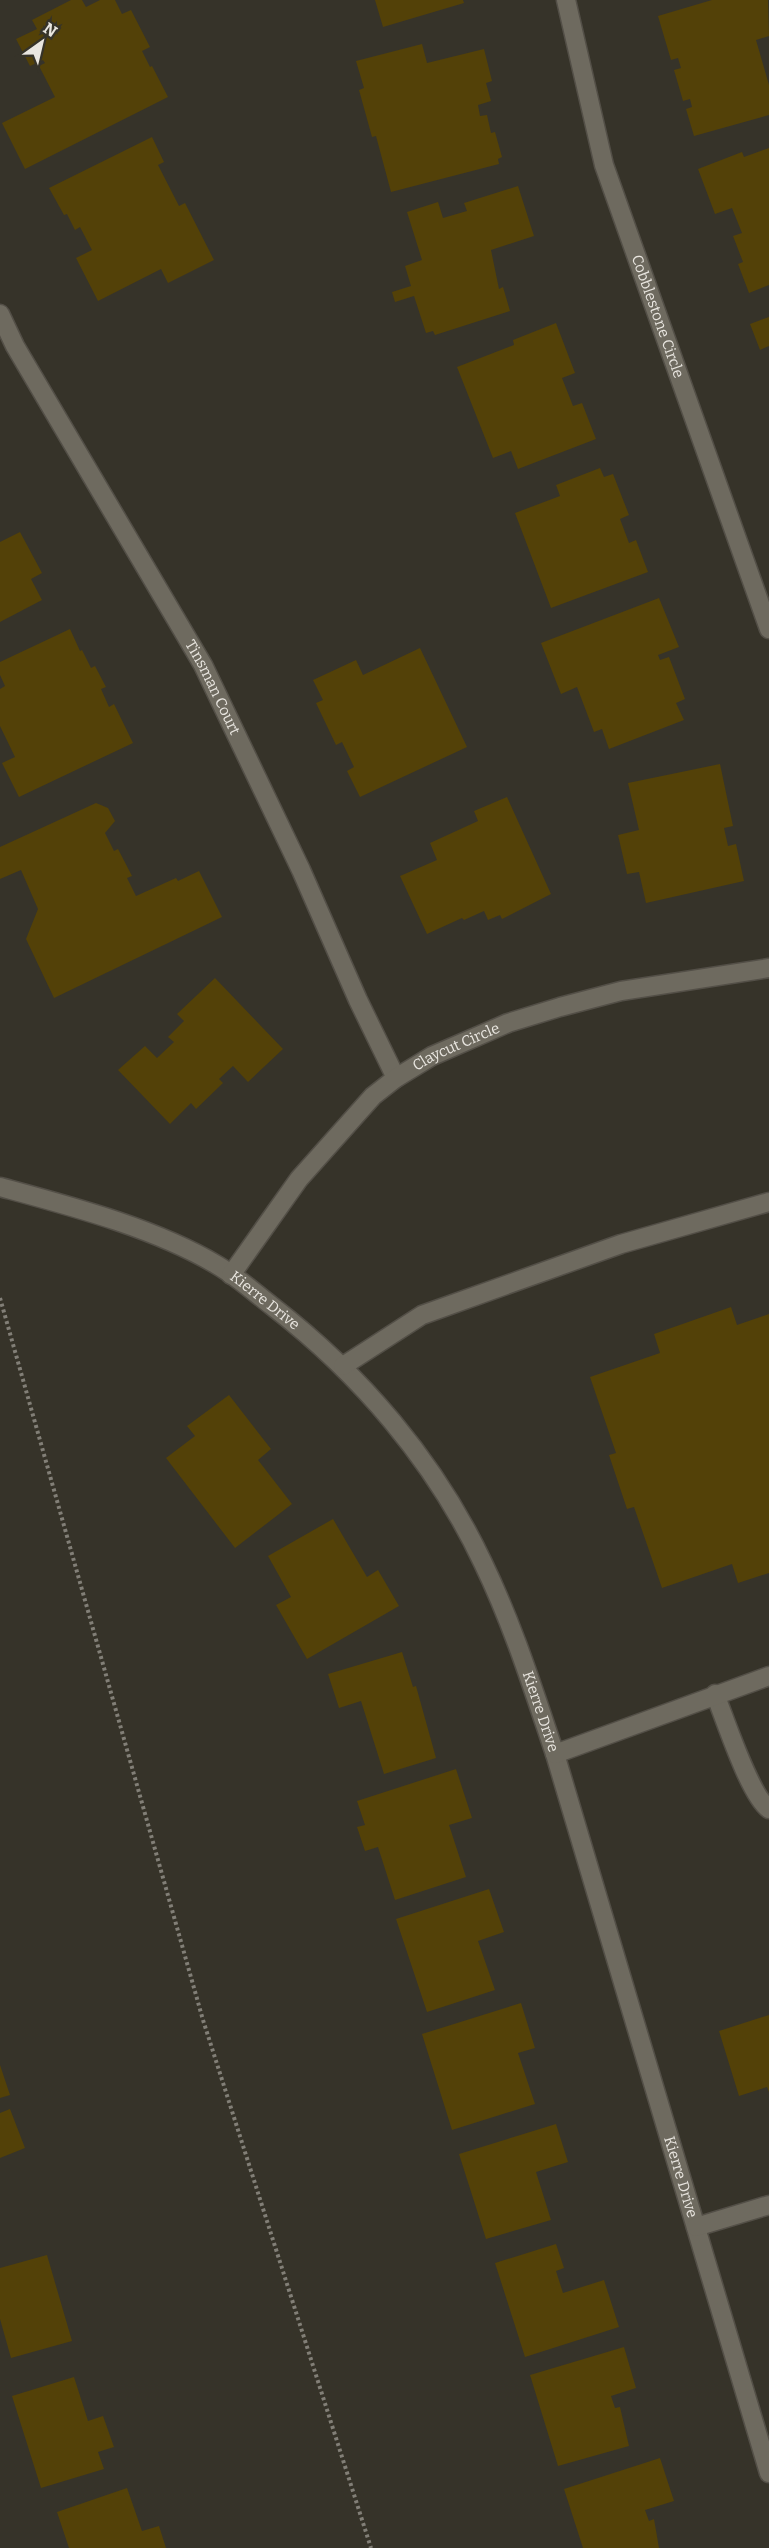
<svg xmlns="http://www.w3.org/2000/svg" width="769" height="2548" font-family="Bitter,serif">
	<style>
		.building { fill: #534108 }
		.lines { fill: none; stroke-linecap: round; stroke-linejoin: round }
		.minor-casing { stroke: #534f47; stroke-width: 21 }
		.path { stroke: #827f77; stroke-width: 4; stroke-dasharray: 3 3; stroke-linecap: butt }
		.minor { stroke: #6e6a5f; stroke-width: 18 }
		.labels { text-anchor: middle; stroke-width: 4.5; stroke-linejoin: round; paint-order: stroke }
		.street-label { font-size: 15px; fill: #e9e6e0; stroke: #363329 }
	</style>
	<rect width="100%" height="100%" fill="#363329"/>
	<!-- building -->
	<path class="building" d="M71,0H82L86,7L100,0H115L122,14L131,10L150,47L142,51L150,67L152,66L168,97L25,169L2,123L55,97L39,66L45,63L43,60L30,66L16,39L37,29L32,20Z
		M375,0H463L464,3L383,27Z
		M712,0H768L769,36L756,40L769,85V115L694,136L686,109L692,107L690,99L683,101L674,70L681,68L678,58L671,60L658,16Z
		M422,44L427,63L484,49L492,81L486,83L491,101L478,105L480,116L487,115L491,133L495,132L502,157L498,159L499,164L391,192L376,136L372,137L359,90L364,88L356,61Z
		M152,137L164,162L158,165L179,206L185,203L214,260L168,283L161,269L98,301L76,258L92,250L80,227L75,230L67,214L64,215L49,188Z
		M769,148V285L749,293L738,264L743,262L733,236L742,233L732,208L715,214L698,169L742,152L744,157Z
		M518,186L534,236L491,250L499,289L503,287L510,311L435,335L433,331L426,333L414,296L395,302L392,292L411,286L405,266L422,260L407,212L438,202L443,218L467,211L464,203Z
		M769,317V346L760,350L750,324Z
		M556,323L575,373L562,378L573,406L582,403L596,439L518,469L511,451L493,458L457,367L514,345L513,340Z
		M600,468L604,477L613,474L629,515L620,519L629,543L636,540L648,572L551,608L515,513L560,496L556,485Z
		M20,532L42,573L31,579L42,600L0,622V542Z
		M659,598L679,647L658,655L660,660L669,657L685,699L676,703L684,720L609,749L602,729L594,732L577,687L561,694L541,643Z
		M70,629L80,651L82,650L91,668L95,666L106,687L101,689L109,707L114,704L133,743L19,797L2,763L15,757L0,726V689L5,686L0,675V662Z
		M420,648L467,747L360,797L347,771L354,767L342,742L336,745L316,703L323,700L313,680L356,660L363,675Z
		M720,764L733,826L724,828L728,846L736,844L744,881L646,903L639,872L627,874L618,835L639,830L628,783Z
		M507,797L551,894L502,919L500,915L488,920L484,911L464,920L462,918L427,934L400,876L437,860L430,843L478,821L474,811Z
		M96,803L108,808L115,821L105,833L114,851L118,849L132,876L127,878L136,896L176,878L178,881L199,871L222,917L54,998L26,939L38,909L21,870L0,879V847Z
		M215,978L283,1049L248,1082L233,1066L219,1079L223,1083L196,1109L191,1103L170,1124L118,1070L145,1046L157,1058L174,1042L168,1037L184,1021L177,1014Z
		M731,1307L737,1325L769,1314V1573L738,1583L732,1564L662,1588L634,1507L627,1509L609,1455L616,1453L590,1377L660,1353L654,1334Z
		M229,1395L271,1449L258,1460L292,1504L235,1548L166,1458L195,1436L187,1426Z
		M333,1519L367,1577L378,1570L399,1606L307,1659L276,1605L291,1597L268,1556Z
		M402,1652L413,1687L416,1686L436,1758L384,1774L361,1701L339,1708L328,1674Z
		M456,1769L472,1818L449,1825L466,1877L395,1900L378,1847L365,1851L357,1827L365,1825L357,1801Z
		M489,1889L504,1932L478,1941L495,1990L427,2012L396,1919Z
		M521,2003L535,2048L518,2053L535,2104L452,2130L422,2034Z
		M769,2015V2092L767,2087L739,2096L719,2031Z
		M0,2065L10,2095L0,2098Z
		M10,2109L25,2148L0,2158V2113Z
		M556,2124L568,2162L536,2172L551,2220L486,2239L459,2154Z
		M556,2244L564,2268L556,2271L563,2293L604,2280L619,2327L525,2357L495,2263Z
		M47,2255L72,2341L11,2358L0,2319V2268Z
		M624,2347L636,2388L611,2396L615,2408L620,2407L629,2446L558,2466L530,2375Z
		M74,2377L88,2421L103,2416L114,2447L98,2452L104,2469L41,2488L12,2396Z
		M660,2458L674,2501L645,2510L649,2521L654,2519L659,2548H583L564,2489Z
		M127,2488L142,2531L159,2526L166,2548H69L57,2512Z"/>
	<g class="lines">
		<!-- minor casing -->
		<g class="minor-casing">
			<g id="minor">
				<path id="s1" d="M566,0L604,165L769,629"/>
				<path id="s2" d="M0,314L15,346L203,665L301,870L358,1000L396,1078"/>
				<path id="s3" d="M0,1187C70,1206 155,1228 217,1265C236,1276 254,1292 272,1306C360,1374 435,1461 483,1563C513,1625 533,1689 555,1754L769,2473"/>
				<path id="s4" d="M231,1275L299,1179L373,1096L396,1078L432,1056L508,1023L560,1007L621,991L769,968"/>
				<path d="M343,1366L422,1315L621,1244L769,1202"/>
				<path d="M715,1694C725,1719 750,1796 769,1809"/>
				<path d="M555,1754L769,1676"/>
				<path d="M696,2227L769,2205"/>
			</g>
		</g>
		<!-- path -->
		<path class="path" d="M0,1298L203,2020L371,2548"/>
		<!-- minor -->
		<use href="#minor" class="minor"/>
	</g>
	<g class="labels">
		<!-- street labels -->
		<g class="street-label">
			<text dy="5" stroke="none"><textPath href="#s1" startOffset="330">Cobblestone Circle</textPath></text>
			<text dy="5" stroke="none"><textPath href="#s2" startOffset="430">Tinsman Court</textPath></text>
			<text dy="5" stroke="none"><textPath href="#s4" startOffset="326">Claycut Circle</textPath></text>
			<text dy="5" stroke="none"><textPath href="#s3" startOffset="291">Kierre Drive</textPath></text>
			<text dy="5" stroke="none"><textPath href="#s3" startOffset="795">Kierre Drive</textPath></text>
			<text dy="5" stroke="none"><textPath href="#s3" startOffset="1281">Kierre Drive</textPath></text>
		</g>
	</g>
	<!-- north arrow -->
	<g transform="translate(42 42) rotate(34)" stroke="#363329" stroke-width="4.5" paint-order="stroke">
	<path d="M0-4.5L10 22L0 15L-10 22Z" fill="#e9e6e0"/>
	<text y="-9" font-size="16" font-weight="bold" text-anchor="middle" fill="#e9e6e0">N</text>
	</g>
</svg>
